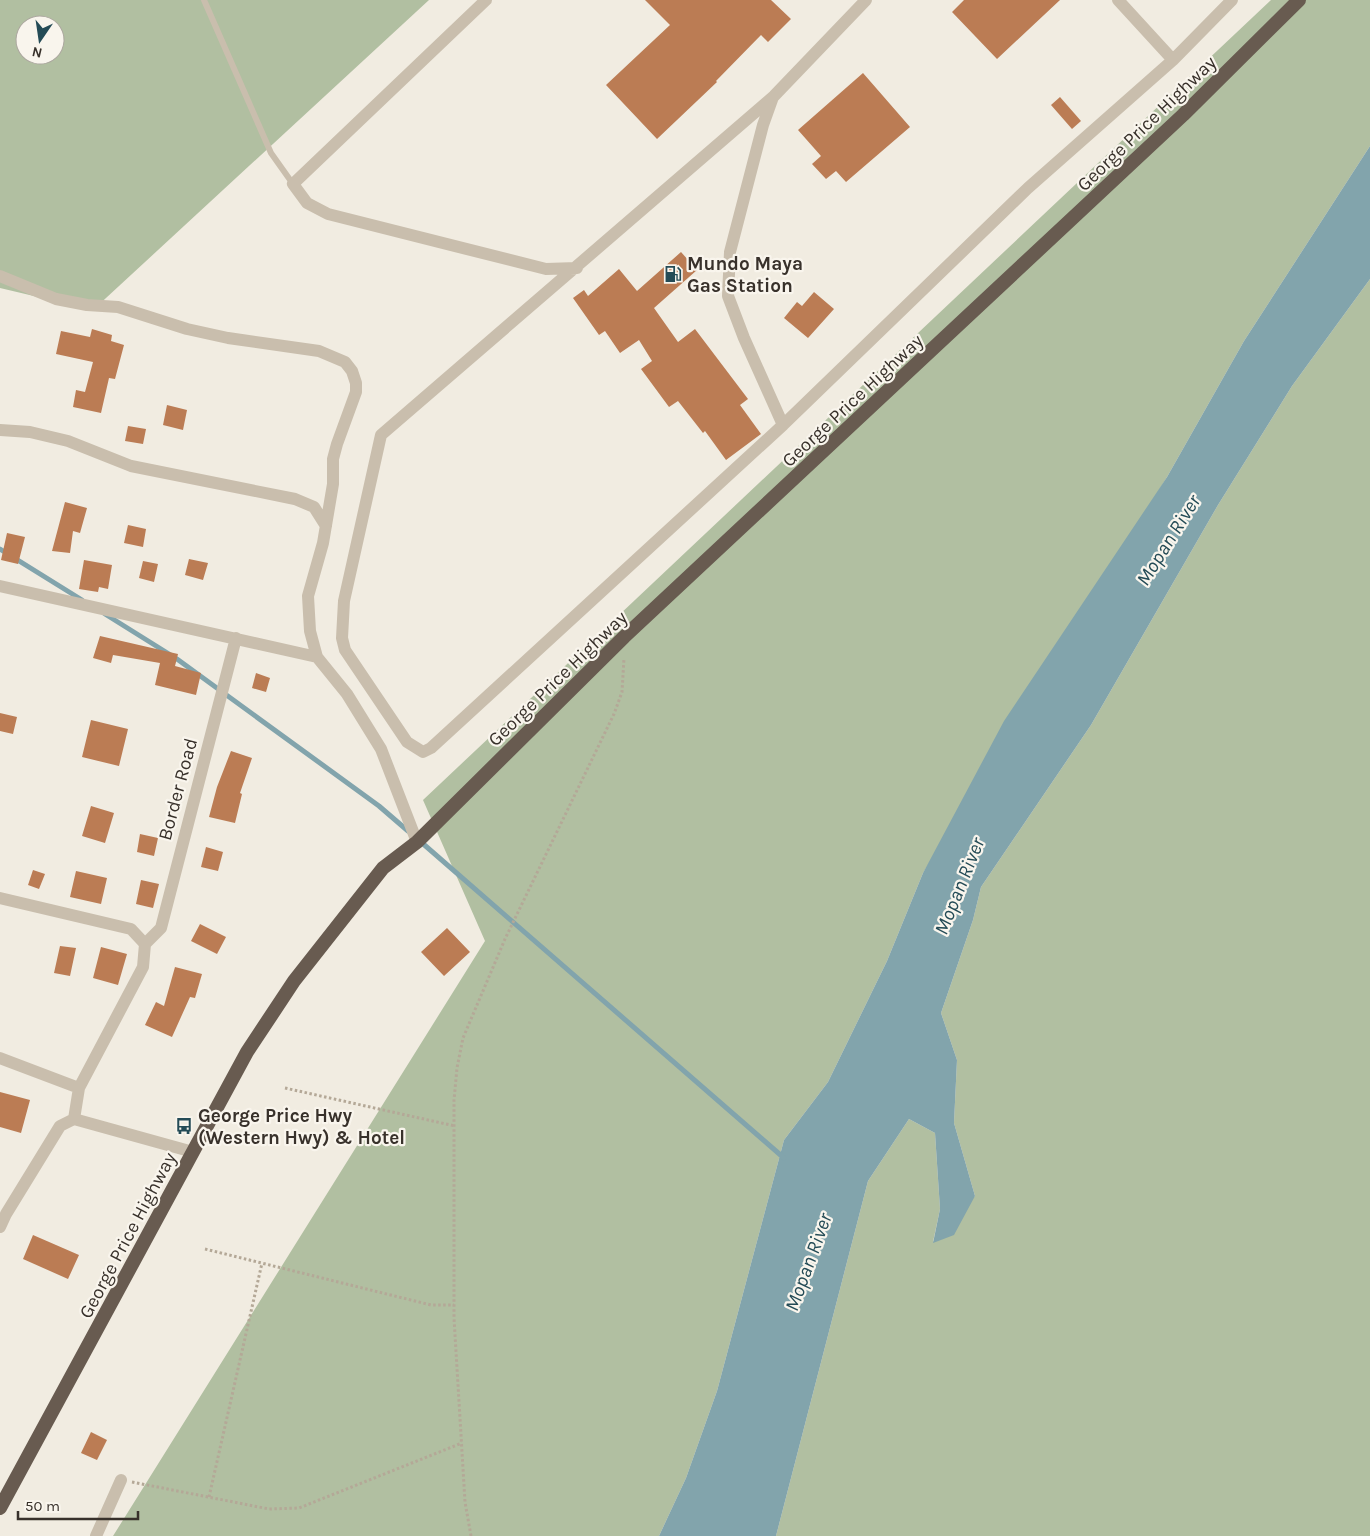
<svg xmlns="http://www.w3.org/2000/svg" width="1370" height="1536" font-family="Karla,sans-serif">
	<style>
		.green { fill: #b1bfa1; fill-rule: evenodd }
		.water { fill: #82a4ac }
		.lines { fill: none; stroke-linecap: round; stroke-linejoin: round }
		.stream { stroke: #82a4ac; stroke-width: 5 }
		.building { fill: #bb7c54 }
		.path { stroke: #b4a897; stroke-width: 3; stroke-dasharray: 2.5 2.5; stroke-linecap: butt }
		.service { stroke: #c9bead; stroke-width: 6 }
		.minor { stroke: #c9bead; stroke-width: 12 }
		.trunk { stroke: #685b50; stroke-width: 14 }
		.labels { text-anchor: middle; stroke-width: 4.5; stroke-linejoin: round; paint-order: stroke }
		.street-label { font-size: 19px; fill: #38312b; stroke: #f9f5ed }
		.poi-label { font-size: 19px; font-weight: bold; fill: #38312b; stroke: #f9f5ed; text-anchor: start }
		.water-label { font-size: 20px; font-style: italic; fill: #244b56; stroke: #f9f5ed }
	</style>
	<rect width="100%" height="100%" fill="#f1ece1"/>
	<!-- green -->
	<path class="green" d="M0,0H429L93,310L0,288ZM25,25H55V55H25Z
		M1271,0H1370V146L1244,341L1167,477L923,873L887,961L828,1082L784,1140L717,1391L686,1478L659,1536H113L485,941L423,800Z
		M1370,279V1536H776L868,1181L909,1119L935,1133L940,1209L933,1242L975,1196L954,1123L957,1060L941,1013L973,920L981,887L1091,725L1218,505L1292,386Z"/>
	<!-- water -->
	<path class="water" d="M1370,146V279L1292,386L1218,505L1091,725L981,887L973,920L941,1013L957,1060L954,1123L975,1196L954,1235L933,1243L940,1209L935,1133L909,1119L868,1181L776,1536H659L686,1478L717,1391L784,1140L828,1082L887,961L923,873L1004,721L1167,477L1244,341Z"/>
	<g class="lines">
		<!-- stream -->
		<path class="stream" d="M0,549L82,600
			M105,614L177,659L379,806L408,831
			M421,842L784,1158"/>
	</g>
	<!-- building -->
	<path class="building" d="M645,0H771L791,19L768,42L761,35L716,81L717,82L657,139L606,85L670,25Z
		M964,0H1060L997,59L952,12Z
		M863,73L910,127L846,182L836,171L826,179L812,164L821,156L798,130Z
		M1060,97L1081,121L1072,129L1051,105Z
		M681,252L697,270L654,308L678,342L695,329L748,399L740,405L761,434L726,460L705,431L703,433L678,401L669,407L641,369L652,361L639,340L620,353L605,331L599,335L573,298L584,290L588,296L619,269L637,291Z
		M814,292L834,309L808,338L784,318L797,302L802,306Z
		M92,329L112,335L111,341L124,345L115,379L109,378L101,413L73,407L76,390L85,392L93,362L56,354L61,331L90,337Z
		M167,405L187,410L183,430L163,425Z
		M128,426L146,429L143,444L125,441Z
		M65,502L87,508L80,533L73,531L70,553L52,551Z
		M128,525L146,529L143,547L124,543Z
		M7,533L25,537L18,564L1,560Z
		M189,559L208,563L203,580L185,575Z
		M84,560L112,565L108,589L99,587L98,592L79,589Z
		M143,561L158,564L154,582L139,578Z
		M100,636L178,654L175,666L201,673L196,695L155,685L160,663L113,655L111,663L93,658Z
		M256,673L270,678L266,692L252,688Z
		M0,713L17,717L13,734L0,731Z
		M91,720L128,729L119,766L82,757Z
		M231,751L252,758L240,793L242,794L235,823L209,817L217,787Z
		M91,806L114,813L105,843L82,836Z
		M140,834L158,838L154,856L137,852Z
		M206,847L223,852L218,871L201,867Z
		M33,870L45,874L39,889L28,885Z
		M76,871L107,878L101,904L70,897Z
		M141,880L159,884L153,908L136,904Z
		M200,924L226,937L217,954L191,941Z
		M447,928L470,952L444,976L421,952Z
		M60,946L76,948L70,976L54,973Z
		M101,947L127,954L118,985L93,978Z
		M175,967L202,974L195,998L190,997L172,1037L145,1025L156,1002L164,1006Z
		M0,1092L30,1100L21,1133L0,1127Z
		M33,1235L79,1255L68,1279L23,1259Z
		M91,1432L107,1440L97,1460L81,1453Z"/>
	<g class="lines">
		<!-- path -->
		<path class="path" d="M285,1088L455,1126
			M205,1249L431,1305H454
			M132,1482L269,1509L299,1508L462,1443
			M209,1497L262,1263
			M471,1536L465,1502L454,1318V1100L457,1068L463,1038L505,939L614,714L622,692L624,658"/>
		<!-- service -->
		<path class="service" d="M204,0L271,153L293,184"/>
		<!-- minor -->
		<path class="minor" d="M486,0L293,184L307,203L328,214L546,269L577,268
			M866,0L774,96L381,435L344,601L342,638L345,650L407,742L423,752L431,748L783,425L1028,188L1173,60L1232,0
			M1118,0L1173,60
			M773,97L763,125L730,252L728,296L744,338L783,425
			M0,276L56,299L87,305L118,307L187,329L228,338L319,351L345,362L352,371L356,383V392L337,444L333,459V484L323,543L308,596L310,631L317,657
			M0,430L30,432L68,441L131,466L295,499L314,507L326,526
			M0,586L317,657L347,694L381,749L417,842
			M0,898L131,929L145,944L143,967L79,1088L74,1119
			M145,944L161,928L236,638
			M0,1058L79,1088
			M0,1227L6,1214L60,1126L74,1119L193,1152
			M96,1536L121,1480"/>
		<!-- trunk -->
		<path class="trunk" d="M0,1508L247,1052L294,981L383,868L417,842L624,637L1183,115L1299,0"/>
	</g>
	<!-- icons -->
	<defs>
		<g id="fuel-bare" transform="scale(1.35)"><path d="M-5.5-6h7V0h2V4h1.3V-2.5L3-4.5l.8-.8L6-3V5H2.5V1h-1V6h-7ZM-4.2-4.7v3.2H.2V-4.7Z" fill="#244b56" stroke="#f9f5ed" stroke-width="2.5" paint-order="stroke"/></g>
		<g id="bus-bare" transform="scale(1.35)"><path d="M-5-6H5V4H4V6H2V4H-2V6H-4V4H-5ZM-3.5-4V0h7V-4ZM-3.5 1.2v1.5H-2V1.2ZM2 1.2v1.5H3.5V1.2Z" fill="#244b56" stroke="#f9f5ed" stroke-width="2.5" paint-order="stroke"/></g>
	</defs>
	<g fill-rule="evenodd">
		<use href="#fuel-bare" x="673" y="274"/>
		<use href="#bus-bare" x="184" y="1126"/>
	</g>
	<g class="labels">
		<!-- street labels -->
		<g class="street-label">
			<text transform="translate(1146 123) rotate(-44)" y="7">George Price Highway</text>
			<text transform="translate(852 400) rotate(-43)" y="7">George Price Highway</text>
			<text transform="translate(557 678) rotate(-44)" y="7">George Price Highway</text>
			<text transform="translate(177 789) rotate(-75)" y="7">Border Road</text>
			<text transform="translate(127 1235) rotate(-62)" y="7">George Price Highway</text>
		</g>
		<!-- poi labels -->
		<g class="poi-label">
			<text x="687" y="270">Mundo Maya<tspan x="687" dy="22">Gas Station</tspan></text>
			<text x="198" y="1122">George Price Hwy<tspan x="198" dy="22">(Western Hwy) &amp; Hotel</tspan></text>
		</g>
		<!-- water labels -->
		<g class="water-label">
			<text transform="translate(1168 540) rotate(-58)" y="7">Mopan River</text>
			<text transform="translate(959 886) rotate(-68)" y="7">Mopan River</text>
			<text transform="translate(808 1262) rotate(-70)" y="7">Mopan River</text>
		</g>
	</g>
	<!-- north arrow -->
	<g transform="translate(40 40) rotate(193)"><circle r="24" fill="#f9f5ed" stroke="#aca79f"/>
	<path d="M0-4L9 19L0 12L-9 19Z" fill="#244b56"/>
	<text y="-8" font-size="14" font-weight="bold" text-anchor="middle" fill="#38312b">N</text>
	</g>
	<!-- scale -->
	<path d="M18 1511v8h120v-8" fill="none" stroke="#38312b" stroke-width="2.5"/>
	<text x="25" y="1511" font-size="15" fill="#38312b" stroke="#f9f5ed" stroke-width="4" paint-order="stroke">50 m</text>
</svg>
